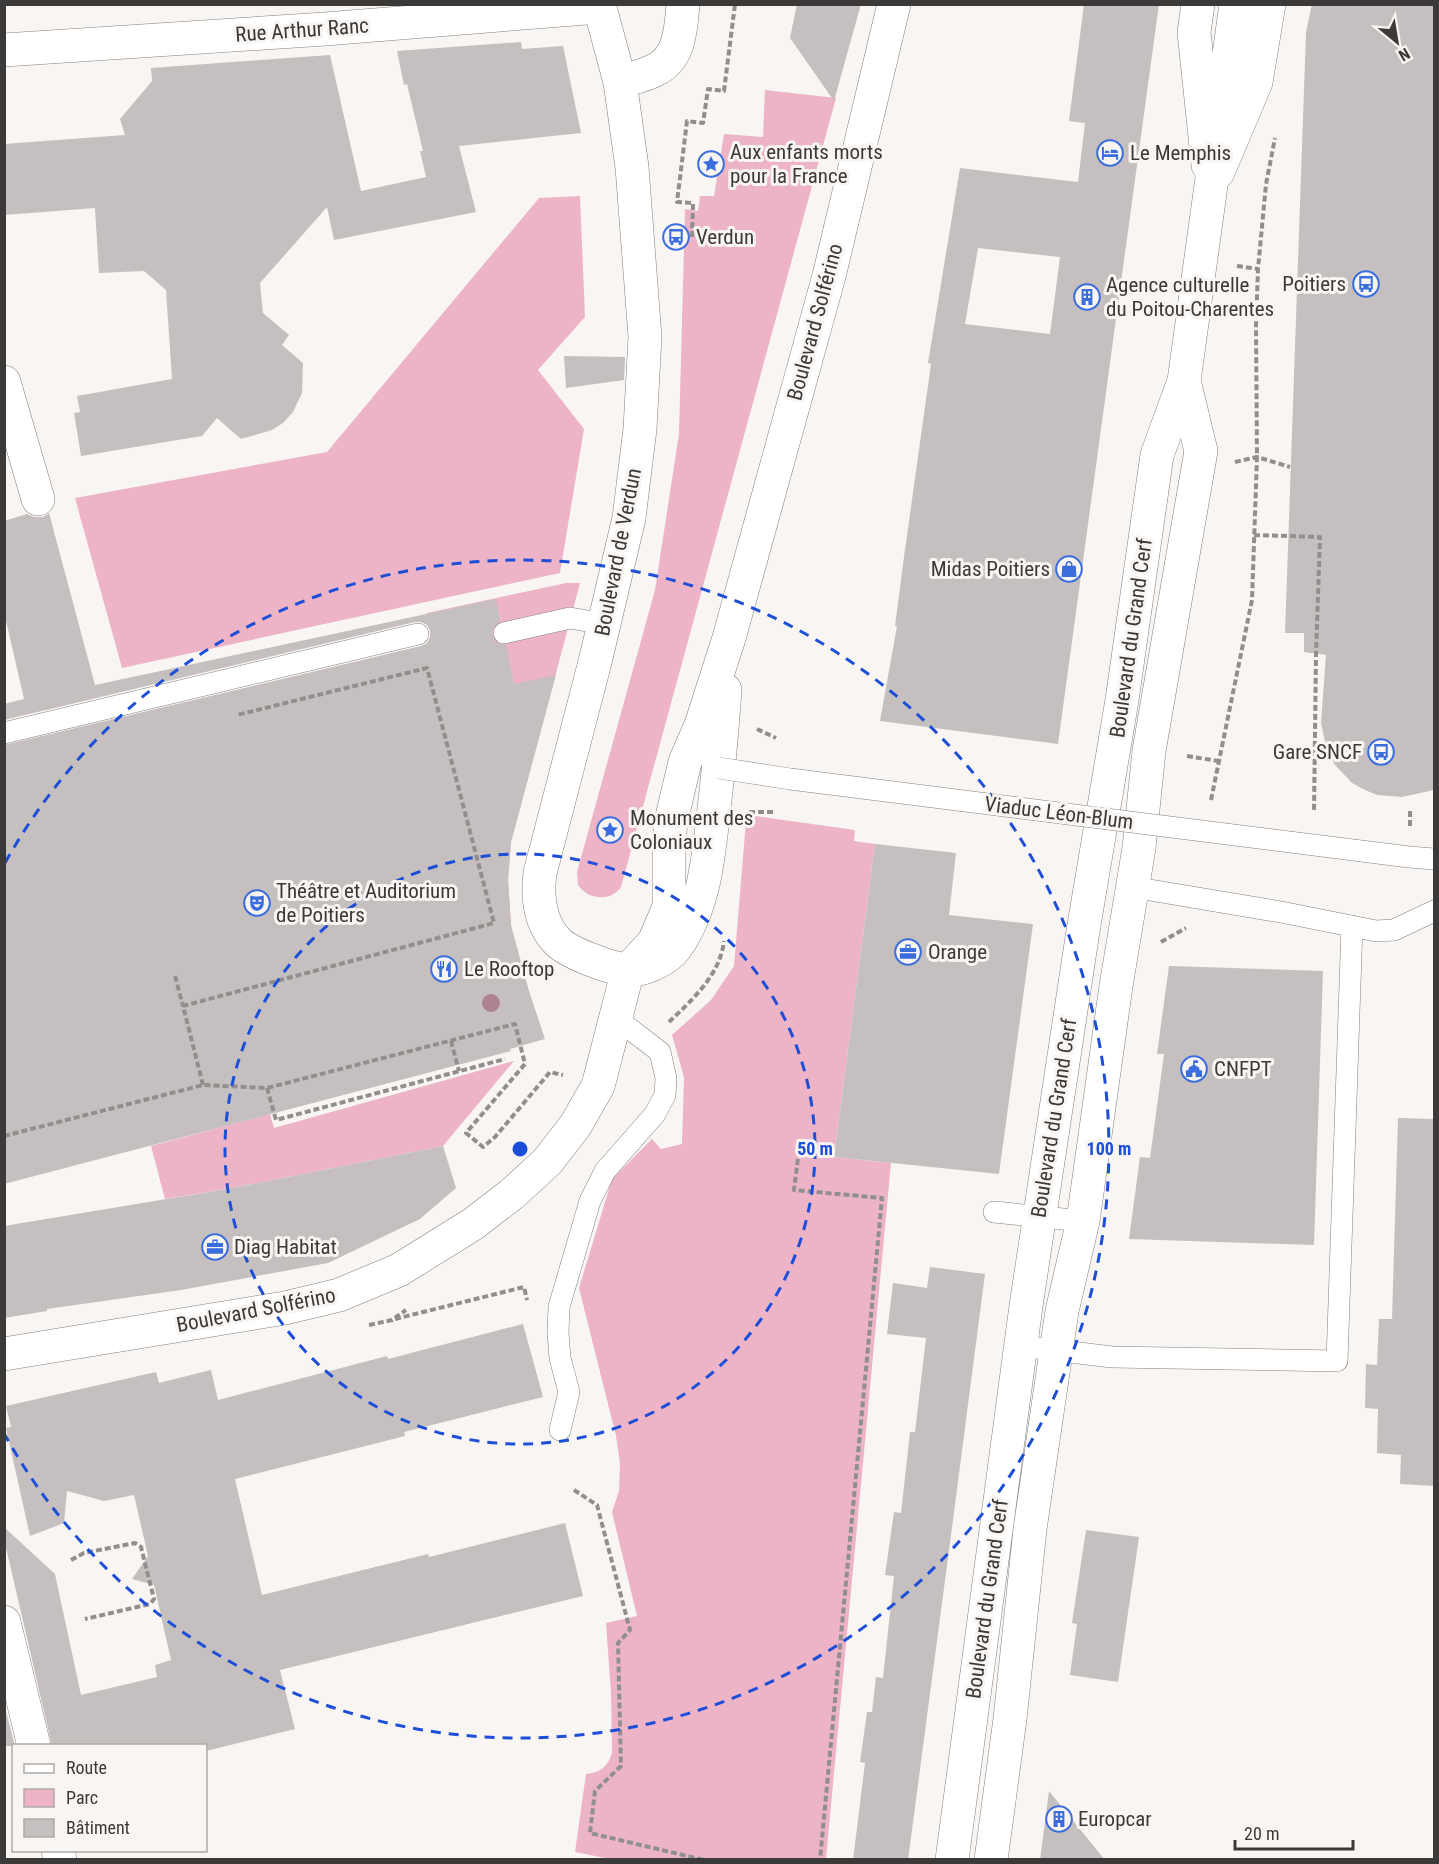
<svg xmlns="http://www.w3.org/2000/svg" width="1439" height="1864" font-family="'Roboto Condensed',sans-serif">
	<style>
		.green { fill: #edb4c8 }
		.building { fill: #c5c0bf; fill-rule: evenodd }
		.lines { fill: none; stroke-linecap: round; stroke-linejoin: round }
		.service-casing { stroke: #83807d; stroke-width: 22 }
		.minor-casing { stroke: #83807d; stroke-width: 34 }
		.tertiary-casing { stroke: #83807d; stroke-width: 34 }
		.secondary-casing { stroke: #83807d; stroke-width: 34 }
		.path { stroke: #918f8d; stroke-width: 4; stroke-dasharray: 6 3; stroke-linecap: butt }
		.service { stroke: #fff; stroke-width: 21 }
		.minor { stroke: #fff; stroke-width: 33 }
		.tertiary { stroke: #fff; stroke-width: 33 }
		.secondary { stroke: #fff; stroke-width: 33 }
		.service-bridge-casing { stroke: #83807d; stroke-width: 22; stroke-linecap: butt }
		.service-bridge { stroke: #fff; stroke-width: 21 }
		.tree { fill: #ae8193 }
		.ring { fill: none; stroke: #1d4ed8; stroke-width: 3; stroke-dasharray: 10 8 }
		.labels { text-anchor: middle; stroke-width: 6; stroke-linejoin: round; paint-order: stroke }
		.street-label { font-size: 21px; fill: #3c3a39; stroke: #f8f5f2 }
		.poi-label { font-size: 21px; fill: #3c3a39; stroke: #f8f5f2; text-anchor: start }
		.centre { fill: #1d4ed8; stroke: #f8f5f2; stroke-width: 3 }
		.ring-label { font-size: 18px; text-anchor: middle; font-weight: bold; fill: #1d4ed8; stroke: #f8f5f2; stroke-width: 6; stroke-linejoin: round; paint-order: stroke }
	</style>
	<rect width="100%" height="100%" fill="#f8f5f2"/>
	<!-- green -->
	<path class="green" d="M765,90L836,98L621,887C611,902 588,900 578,885L577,872L655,590L679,434L685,209L698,211L700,196H714L724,134L763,137Z
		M580,196L585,317L538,370L584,429L560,573L122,668L75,498L327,452L539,198Z
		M566,583H580L511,842L508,880L511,925L427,613Z
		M755,816L855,830L854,841L875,844L834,1157L891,1163L826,1859L615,1860L575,1852L586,1774C600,1773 609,1766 612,1752L611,1693L606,1623L637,1616L612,1512L619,1491L620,1464L616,1436L579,1288L612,1179L652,1139L661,1149L682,1144L684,1077L672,1035L711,1000L734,966L746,821Z
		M514,1061L443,1146L227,1189L165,1199L151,1146L270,1114L274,1128Z"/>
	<!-- building -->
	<path class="building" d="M797,4H861L834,101L790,38Z
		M1084,4H1159L1058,744L880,721L897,626H895L904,557L931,364L928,363L960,168L1078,182L1085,123L1069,121ZM978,248L1060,257L1050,334L965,324Z
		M1312,4H1434V790L1402,797L1377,795L1365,790L1352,783L1335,765L1327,751L1321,723L1326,655L1304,652V633H1285L1306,32Z
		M521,42L522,49L563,46L581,133L459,146L476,212L334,240L327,207L260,283L263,313L289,335L282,345L303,363L302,393L293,412L283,423L272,430L241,439L217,418L202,436L81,456L74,413L80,412L77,396L172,379L166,290L144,271L99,273L95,208L4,215V144L125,135L120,119L152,81L151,68L330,55L361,191L426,177L420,151H423L407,84L404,85L397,51Z
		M564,356L625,357L624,380L566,388Z
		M49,513L95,685L496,599L500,621L492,629V635L495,642L506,645L514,684L556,675L511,842L508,880L511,925L529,991L545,1039L510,1049L511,1051L4,1184V745L421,646L427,643L430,637V630L427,625L421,622H415L4,720V704L24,699L4,612V521L27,514L34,517H43Z
		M875,844L956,853L949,915L1033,924L999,1174L834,1157Z
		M1169,966L1323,971L1314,1245L1129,1239L1140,1157L1150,1158L1164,1054H1157Z
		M1398,1118L1434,1119V1486L1400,1484L1401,1455L1377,1453L1378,1409L1365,1408L1366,1364L1377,1365L1379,1319H1392Z
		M443,1146L456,1188L420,1219L328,1263L181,1290L47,1309V1311L4,1318V1226L227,1189Z
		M930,1267L985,1274L953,1520L908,1860H853L865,1763L860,1762L867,1712H872L876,1677L883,1678L894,1576L885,1575L894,1512L901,1513L910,1432H915L926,1338L887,1334L893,1283L927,1288Z
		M523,1324L543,1397L404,1432L405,1436L235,1479L262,1595L428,1554L429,1557L565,1523L583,1596L280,1670L295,1729L206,1751V1746H52L4,1539V1527L55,1574L81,1695L157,1677L155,1665L171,1660L154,1585L132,1579L148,1556L134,1495L104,1501L67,1491L64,1523L30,1536L6,1428L11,1427L6,1406L156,1372L159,1383L211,1370L218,1400L387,1356L388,1359Z
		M1086,1530L1139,1537L1118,1682L1070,1675L1077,1624L1072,1623Z
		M4,1704L15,1746H4Z
		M1049,1791L1105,1860H1040Z"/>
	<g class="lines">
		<!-- service casing -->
		<g class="service-casing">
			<path id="service" d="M504,633L570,618L604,624
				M4,733L418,634
				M1132,887L1281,912L1376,931L1394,930L1434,911
				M994,1212L1083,1221
				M1021,1346L1112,1357L1337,1361L1352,926
				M560,1430L569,1392L560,1358L558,1333L559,1307L590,1201L605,1171L655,1114L665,1095L666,1078L660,1052L617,1019"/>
		</g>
		<!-- minor casing -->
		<g class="minor-casing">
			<path id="minor" d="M4,50L325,29L599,7
				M620,82C631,78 644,76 655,70C680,59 681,28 683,4
				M4,382L38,499"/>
		</g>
		<!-- tertiary casing -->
		<g class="tertiary-casing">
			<path id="tertiary" d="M599,4L620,82L632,167L645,337L640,429L629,518L595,662L540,873C537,897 539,922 557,941C568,953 612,969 628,970C642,971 663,961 673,951C676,948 679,943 681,940C704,903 708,860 713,818C718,775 722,733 725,690
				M1198,4L1194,32L1208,165
				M1218,172L1256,82L1269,4
				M4,1354L285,1308L339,1295L399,1270L473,1224L512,1194L547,1162L575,1126L598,1086L628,970L654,942L669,907V843L671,821L685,762L701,725L729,638L829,276L894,4
				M4,1622L34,1746
				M58,1850L60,1860"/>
		</g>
		<!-- secondary casing -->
		<g class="secondary-casing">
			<path id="secondary" d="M952,1860L1026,1306L1083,931L1122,700L1157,455L1184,381L1236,4
				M991,1860L1010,1719L1030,1529L1062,1311L1083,1221L1116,986L1139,848L1149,751L1201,451L1184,381"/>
		</g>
		<!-- path -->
		<path class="path" d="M692,237L693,203L677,202L687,121L703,123L708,89L724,91L735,4
			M1237,266L1258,269
			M1235,462L1257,457L1290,467
			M1254,535L1320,537L1316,654L1314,812
			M757,729L776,738
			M1187,756L1218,761
			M1211,800L1252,600L1257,457L1256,325L1258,269L1266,184L1275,138
			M749,812H775
			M1410,826V809
			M1161,942L1186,928
			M175,976L183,1006
			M669,1022C693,999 720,975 724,941
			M451,1041L459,1071
			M203,1085L183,1006L494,923L427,668L237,715
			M267,1088L276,1120L505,1059
			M4,1136L203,1085L267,1088L515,1024L525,1064L466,1133L483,1147L495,1137L550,1072L563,1075
			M799,1150L794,1190L882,1198L820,1860
			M395,1319L524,1287L527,1300
			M369,1325L392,1320L406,1310
			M574,1490L597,1505L630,1630L618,1643L621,1766L595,1791L590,1833L704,1860
			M71,1560L84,1553L135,1543L141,1547L154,1599L150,1604L85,1619"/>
		<!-- service -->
		<use href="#service" class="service"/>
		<!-- minor -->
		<use href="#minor" class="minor"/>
		<!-- tertiary -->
		<use href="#tertiary" class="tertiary"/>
		<!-- secondary -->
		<use href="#secondary" class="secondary"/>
		<!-- service-bridge casing -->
		<g class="service-bridge-casing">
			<path id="service-bridge" d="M719,768L790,779L1409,857L1434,859"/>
		</g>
		<!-- service-bridge -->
		<use href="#service-bridge" class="service-bridge"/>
	</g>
	<!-- trees -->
	<circle class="tree" cx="491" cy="1003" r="9"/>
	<!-- distance rings -->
	<g class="ring">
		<circle cx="520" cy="1149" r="295"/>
		<path d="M5 863A589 589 0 1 1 5 1435"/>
	</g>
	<!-- icons -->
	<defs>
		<g id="hotel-ring" transform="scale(1.35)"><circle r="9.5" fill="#f8f5f2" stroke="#3a6ddd" stroke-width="1.5"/><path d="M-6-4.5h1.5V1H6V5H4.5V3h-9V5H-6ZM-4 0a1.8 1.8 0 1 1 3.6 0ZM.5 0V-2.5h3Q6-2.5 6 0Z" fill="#3a6ddd"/></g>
		<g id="sight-ring" transform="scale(1.35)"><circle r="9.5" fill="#f8f5f2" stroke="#3a6ddd" stroke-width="1.5"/><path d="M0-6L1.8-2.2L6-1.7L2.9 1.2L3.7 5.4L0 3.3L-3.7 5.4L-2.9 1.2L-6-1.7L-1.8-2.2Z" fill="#3a6ddd"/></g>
		<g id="bus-ring" transform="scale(1.35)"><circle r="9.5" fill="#f8f5f2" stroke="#3a6ddd" stroke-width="1.5"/><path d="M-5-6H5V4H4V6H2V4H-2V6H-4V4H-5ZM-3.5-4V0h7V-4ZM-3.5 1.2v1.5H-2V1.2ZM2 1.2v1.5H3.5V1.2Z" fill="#3a6ddd"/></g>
		<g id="building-ring" transform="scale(1.35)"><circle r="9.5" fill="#f8f5f2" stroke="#3a6ddd" stroke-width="1.5"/><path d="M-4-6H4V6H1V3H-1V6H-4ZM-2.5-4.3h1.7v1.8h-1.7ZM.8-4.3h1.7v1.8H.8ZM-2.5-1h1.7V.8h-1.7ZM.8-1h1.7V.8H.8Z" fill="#3a6ddd"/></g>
		<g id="shop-ring" transform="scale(1.35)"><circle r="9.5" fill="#f8f5f2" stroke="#3a6ddd" stroke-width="1.5"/><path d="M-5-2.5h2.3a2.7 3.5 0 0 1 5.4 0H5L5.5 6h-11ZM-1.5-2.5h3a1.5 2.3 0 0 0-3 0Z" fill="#3a6ddd"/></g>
		<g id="theatre-ring" transform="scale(1.35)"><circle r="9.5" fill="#f8f5f2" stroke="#3a6ddd" stroke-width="1.5"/><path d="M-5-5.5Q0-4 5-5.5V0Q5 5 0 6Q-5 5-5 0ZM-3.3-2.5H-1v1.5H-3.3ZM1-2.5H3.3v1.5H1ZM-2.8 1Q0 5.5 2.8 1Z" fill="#3a6ddd"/></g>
		<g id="office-ring" transform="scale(1.35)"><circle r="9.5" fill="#f8f5f2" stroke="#3a6ddd" stroke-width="1.5"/><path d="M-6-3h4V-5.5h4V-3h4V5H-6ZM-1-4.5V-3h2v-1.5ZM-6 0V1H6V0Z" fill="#3a6ddd"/></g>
		<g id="restaurant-ring" transform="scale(1.35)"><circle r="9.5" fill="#f8f5f2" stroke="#3a6ddd" stroke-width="1.5"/><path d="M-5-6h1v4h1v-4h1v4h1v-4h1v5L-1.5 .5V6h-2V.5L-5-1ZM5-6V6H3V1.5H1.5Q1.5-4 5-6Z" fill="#3a6ddd"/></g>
		<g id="civic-ring" transform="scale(1.35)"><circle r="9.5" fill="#f8f5f2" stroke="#3a6ddd" stroke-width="1.5"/><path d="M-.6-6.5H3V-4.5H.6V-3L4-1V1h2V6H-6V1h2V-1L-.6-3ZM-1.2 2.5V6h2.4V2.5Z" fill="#3a6ddd"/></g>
	</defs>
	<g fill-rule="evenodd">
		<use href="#hotel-ring" x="1110" y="153"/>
		<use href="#sight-ring" x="711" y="164"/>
		<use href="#bus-ring" x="676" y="237"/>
		<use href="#bus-ring" x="1366" y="284"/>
		<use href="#building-ring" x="1087" y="297"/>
		<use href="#shop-ring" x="1069" y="569"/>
		<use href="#bus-ring" x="1381" y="752"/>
		<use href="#sight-ring" x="610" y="830"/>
		<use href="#theatre-ring" x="257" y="903"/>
		<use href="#office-ring" x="908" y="952"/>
		<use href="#restaurant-ring" x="444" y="969"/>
		<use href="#civic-ring" x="1194" y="1069"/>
		<use href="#office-ring" x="215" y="1247"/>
		<use href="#building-ring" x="1059" y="1819"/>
	</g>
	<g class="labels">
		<!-- street labels -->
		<g class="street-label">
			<text transform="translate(302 30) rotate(-4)" y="7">Rue Arthur Ranc</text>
			<text transform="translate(815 322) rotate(-75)" y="7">Boulevard Solférino</text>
			<text transform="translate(618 552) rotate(-79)" y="7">Boulevard de Verdun</text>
			<text transform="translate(1131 638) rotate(-82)" y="7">Boulevard du Grand Cerf</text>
			<text transform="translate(1059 813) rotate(7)" y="7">Viaduc Léon-Blum</text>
			<text transform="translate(1054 1118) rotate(-81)" y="7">Boulevard du Grand Cerf</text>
			<text transform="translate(256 1310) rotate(-11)" y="7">Boulevard Solférino</text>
			<text transform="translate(987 1599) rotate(-82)" y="7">Boulevard du Grand Cerf</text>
		</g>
		<!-- poi labels -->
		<g class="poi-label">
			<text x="730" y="159">Aux enfants morts<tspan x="730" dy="24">pour la France</tspan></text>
			<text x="1130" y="160">Le Memphis</text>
			<text x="696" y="244">Verdun</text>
			<text x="1346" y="291" text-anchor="end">Poitiers</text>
			<text x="1106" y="292">Agence culturelle<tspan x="1106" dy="24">du Poitou-Charentes</tspan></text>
			<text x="1050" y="576" text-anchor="end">Midas Poitiers</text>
			<text x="1362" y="759" text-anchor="end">Gare SNCF</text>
			<text x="630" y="825">Monument des<tspan x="630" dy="24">Coloniaux</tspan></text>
			<text x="276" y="898">Théâtre et Auditorium<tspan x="276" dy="24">de Poitiers</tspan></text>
			<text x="928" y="959">Orange</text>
			<text x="464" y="976">Le Rooftop</text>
			<text x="1214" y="1076">CNFPT</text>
			<text x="234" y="1254">Diag Habitat</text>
			<text x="1078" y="1826">Europcar</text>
		</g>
	</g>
	<circle cx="520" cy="1149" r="9" class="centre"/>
	<g class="ring-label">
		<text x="815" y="1155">50 m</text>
		<text x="1109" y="1155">100 m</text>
	</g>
	<!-- border -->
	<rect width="1439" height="1864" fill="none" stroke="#3c3a39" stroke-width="12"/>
	<!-- legend -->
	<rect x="12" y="1744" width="195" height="108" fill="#f8f5f2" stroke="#adaaa8" stroke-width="1.5"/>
	<rect x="24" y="1764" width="30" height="9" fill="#ffffff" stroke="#adaaa8" stroke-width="1.5"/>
	<text x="66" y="1774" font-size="18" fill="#3c3a39">Route</text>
	<rect x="24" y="1789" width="30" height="18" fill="#edb4c8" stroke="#adaaa8" stroke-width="1.5"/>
	<text x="66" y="1804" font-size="18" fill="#3c3a39">Parc</text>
	<rect x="24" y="1819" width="30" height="18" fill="#c5c0bf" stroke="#adaaa8" stroke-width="1.5"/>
	<text x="66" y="1834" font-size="18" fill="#3c3a39">Bâtiment</text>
	<!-- north arrow -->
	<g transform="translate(1397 42) rotate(150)" stroke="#f8f5f2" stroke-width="4.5" paint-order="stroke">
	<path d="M0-4.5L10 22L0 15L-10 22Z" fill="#3c3a39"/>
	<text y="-9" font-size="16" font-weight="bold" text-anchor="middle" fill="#3c3a39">N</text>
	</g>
	<!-- scale -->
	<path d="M1235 1840v9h118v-9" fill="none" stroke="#3c3a39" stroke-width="3"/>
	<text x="1244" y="1840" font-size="18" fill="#3c3a39" stroke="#f8f5f2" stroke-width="4.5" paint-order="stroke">20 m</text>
</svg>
